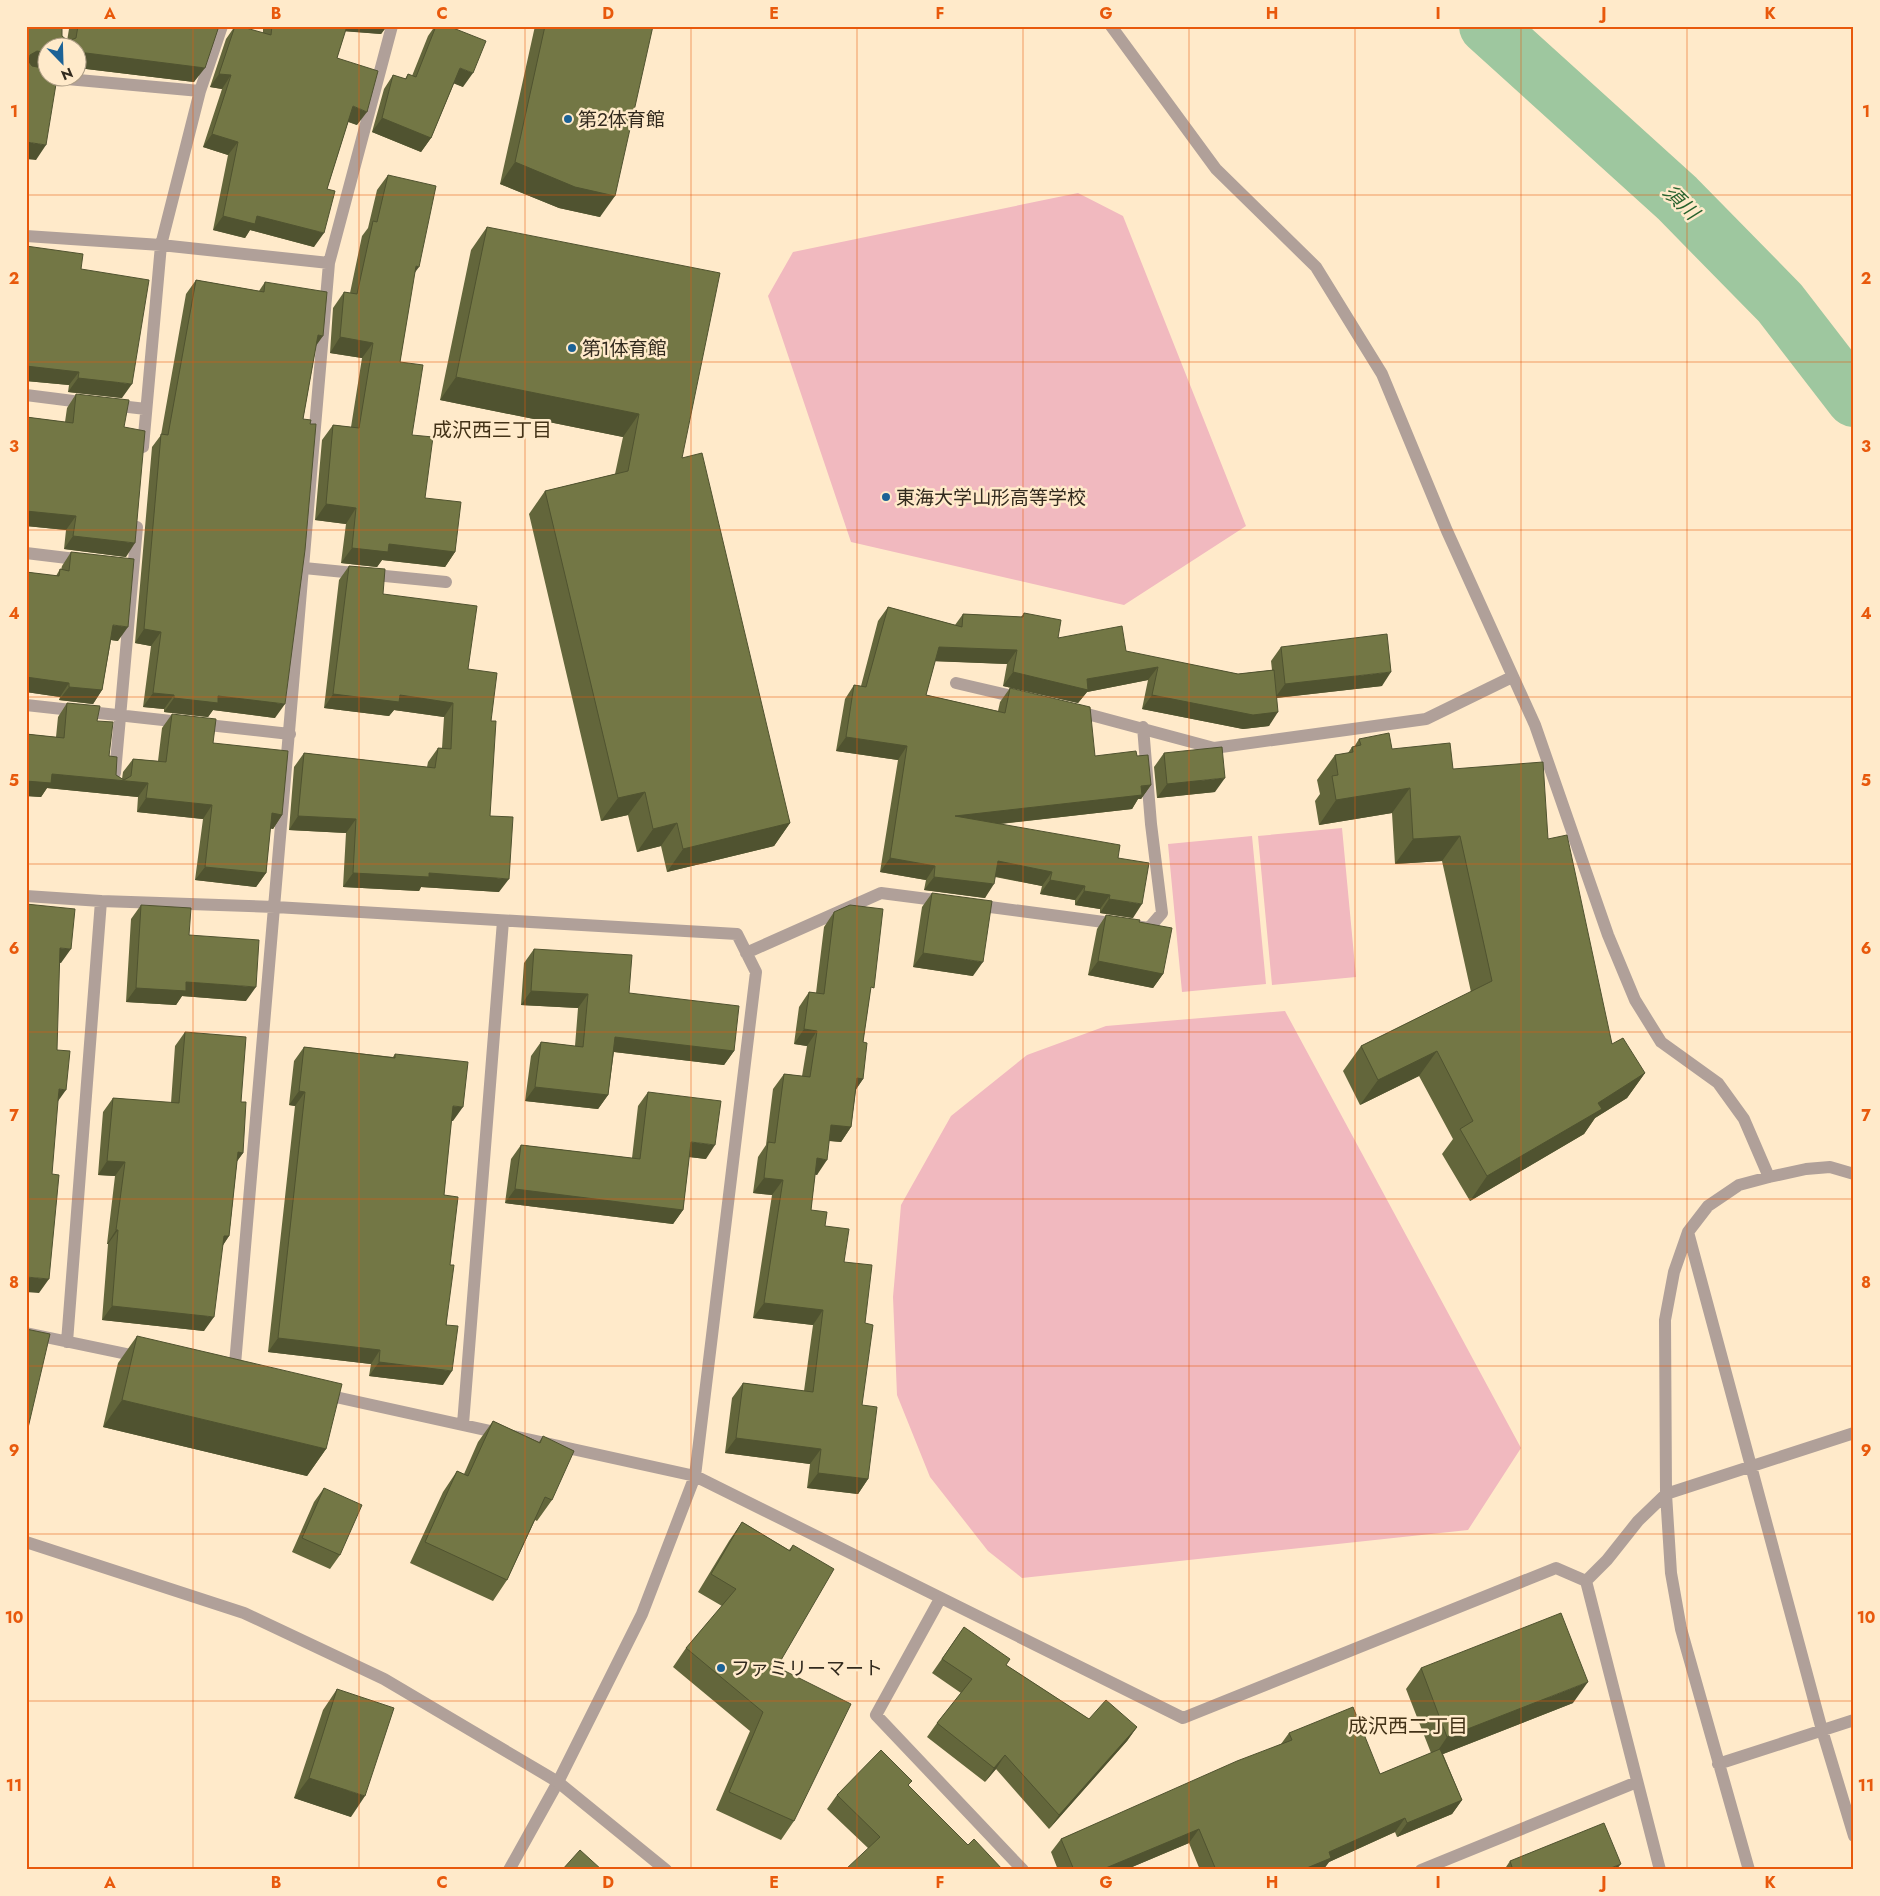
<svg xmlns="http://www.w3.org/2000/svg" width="1880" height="1896" font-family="Jost,'Noto Sans JP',sans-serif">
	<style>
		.green { fill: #f1b9bf }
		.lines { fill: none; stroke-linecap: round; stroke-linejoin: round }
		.river { stroke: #9ec79f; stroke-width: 56 }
		.service { stroke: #b0a099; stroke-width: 12 }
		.tertiary { stroke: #b0a099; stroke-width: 12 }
		.wall { fill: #63663b }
		.shaded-wall { fill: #505330 }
		.building { fill: #737745; stroke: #505330 }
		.grid { fill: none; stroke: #e8590c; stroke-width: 1; stroke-opacity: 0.55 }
		.poi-dot { fill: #1c6296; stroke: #ffeaca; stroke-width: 2 }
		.labels { text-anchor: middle; stroke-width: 5; stroke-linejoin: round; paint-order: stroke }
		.poi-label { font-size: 19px; fill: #322a1e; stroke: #ffeaca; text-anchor: start }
		.water-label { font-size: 20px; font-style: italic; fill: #28622e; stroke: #ffeaca }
		.neighbourhood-label { font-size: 20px; fill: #433217; stroke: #ffeaca }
		.neatline { fill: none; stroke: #e8590c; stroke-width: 2 }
		.grid-label { font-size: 16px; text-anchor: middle; font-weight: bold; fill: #e8590c }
	</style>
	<rect width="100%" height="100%" fill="#ffeaca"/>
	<!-- green -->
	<path class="green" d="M1078,193L1123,216L1246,526L1124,605L851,542L768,296L793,252Z
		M1342,828L1356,977L1272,985L1258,836Z
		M1252,836L1266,984L1182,992L1168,844Z
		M1285,1011L1521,1448L1468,1530L1022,1578L988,1551L930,1477L897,1395L893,1297L901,1205L951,1116L1027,1055L1106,1026Z"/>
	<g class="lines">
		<!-- river -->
		<path class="river" d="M1487,26L1677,198L1780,303L1854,399"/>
		<!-- service -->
		<path class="service" d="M1111,26L1216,169L1316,267L1382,374L1447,531L1535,725L1608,935L1635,1000L1661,1042L1718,1083L1744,1119L1769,1177
			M56,78L200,91
			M26,236L161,245L329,263
			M26,395L89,403
			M111,405L146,409
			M143,447L161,245L200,91L222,26
			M26,553L84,560
			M304,568L446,582
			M956,683L1020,698
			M26,705L290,734
			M1076,711L1214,748L1426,719L1512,677
			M115,773L137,527
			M26,896L101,901L275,907L737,934L756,972L695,1476L642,1614L558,1782L509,1870
			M975,905L1149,928L1162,913L1151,824L1143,727
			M746,953L881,893L943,901
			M1688,1232L1822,1730L1854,1836
			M26,1333L141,1357
			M67,1342L101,901
			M234,1376L329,263L392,26
			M322,1394L695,1476L1183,1718L1556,1568L1586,1581L1660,1870
			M463,1424L503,921
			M1586,1581L1607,1560L1638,1521L1666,1494L1854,1433
			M940,1599L876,1715L1023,1870
			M1718,1764L1854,1720
			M1421,1870L1637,1782
			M1749,1870L1681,1629L1671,1573L1666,1494L1665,1320L1674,1272L1688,1232L1708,1206L1739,1185L1769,1177L1806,1169L1830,1167L1854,1174"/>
		<!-- tertiary -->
		<path class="tertiary" d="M26,1542L244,1613L384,1679L558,1782L666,1870"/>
	</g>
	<!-- wall -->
	<path class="wall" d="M26,26L62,36L67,41L69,29L71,26H219L194,82L78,68V48H48L36,160Z
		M235,26L263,33V26H387L381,34L345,31L337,58L357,125L348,122L327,189L314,247L250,230L245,238L213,230L228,155L203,147L222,89L210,87L226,39Z
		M435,26H448L463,87L454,83L431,138L421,152L372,132L384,89L393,75L405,79L408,74L412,76L428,36Z
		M535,26H653L600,217L559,208L500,184Z
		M388,175L414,273L400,362L412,435L425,498L455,552L445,567L382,560L377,567L341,563L346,524L315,520L322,440L333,425L351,427L362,358L330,353L333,308L344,292L350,293L362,236L368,228L377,190Z
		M487,227L682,458L790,823L774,846L667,872L661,846L637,852L628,815L601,821L529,514L545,491L615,474L623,437L440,400L471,250Z
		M26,246L81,269L122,398L68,392L69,385L26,381Z
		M196,280L259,291L265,282L316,346L303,419L275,718L213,710L208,717L164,712V709L143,707L151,646L135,643L152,447L161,435L186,294Z
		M76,394L124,427L126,557L64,549L66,530L26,526V417L65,422L67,408Z
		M71,552L118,641L111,640L102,690L93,704L59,700L60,697L26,692V572L56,576L60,569L61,570L62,566Z
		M349,566L383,594L468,669L491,721L490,816L499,892L421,887L419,891L343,887L346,833L289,830L294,767L304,753L427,767L428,762L438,748H442L444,717L394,710L389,716L324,708L339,580Z
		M888,607L955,625L963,614L1021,617L1024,613L1058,638L1238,674L1272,670L1271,661L1281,647L1382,686L1277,698L1269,726L1243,729L1142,709L1148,680L1087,692L1078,703L1003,686L1007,664L935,661L926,695L998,711L1000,702L1010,688L1095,756H1137L1151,785L1141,799H1138L1132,809L1000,824L1118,858L1133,918L1100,913V909L1075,905V900L1040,894L1042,886L995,877L985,898L924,890L926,880L880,872L898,760L836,751L845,699L854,685L861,686L878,621Z
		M67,703L97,721L116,775L122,779L123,772L133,759L158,761L162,728L172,714L213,743L282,815L273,829L270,828L266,873L256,887L195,880L203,819L137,812L138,797L47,788L41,797L26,796V734L56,737L58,717Z
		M1359,739L1453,769L1548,839L1612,1044L1645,1073L1627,1098L1595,1118L1584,1134L1470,1201L1442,1154L1453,1139L1419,1076L1360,1105L1343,1071L1361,1046L1471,992L1442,861L1395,864L1392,813L1319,825L1315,801L1320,794L1317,780L1335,755L1348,753L1352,747H1354Z
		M1164,753L1215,792L1157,798L1154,767Z
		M932,893L973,976L913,967L922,907Z
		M141,905L189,935L246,1001L182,996L176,1005L126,1002L131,919Z
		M834,912L870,993L863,1042V1079L856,1089L851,1127L841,1142L829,1141L817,1175L815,1174L811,1210L825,1226L844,1262L865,1323L862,1405L868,1479L858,1494L807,1488L810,1464L725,1453L732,1398L743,1383L804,1391L813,1325L753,1318L772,1195L753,1193L758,1157L766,1145L773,1089L784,1074L802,1076L807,1046L794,1044L799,1007L809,992L816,993L824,927Z
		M1106,915L1139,922L1163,974L1153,988L1088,975L1097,929Z
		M534,949L629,993L734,1051L724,1065L614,1052L608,1095L598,1109L525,1101L531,1056L541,1042L575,1046L578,1008L521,1005L524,963Z
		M185,1032L241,1102L243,1153L237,1161L229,1236L222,1246L204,1331L102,1320L108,1244H107L115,1176L98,1175L103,1112L113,1098L171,1103L175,1046Z
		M304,1047L393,1057L395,1054L453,1121H451L444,1195L450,1265L443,1385L369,1376L371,1364L268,1352L295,1106L289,1105L294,1061Z
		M648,1092L706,1159L689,1157L683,1210L673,1224L505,1203L511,1159L521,1145L632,1158L638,1106Z
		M137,1336L326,1449L307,1476L103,1427L118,1363Z
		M493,1421L539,1442L543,1436L552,1500L537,1521L535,1520L507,1580L493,1601L410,1563L443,1492L457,1471L464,1474L478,1442Z
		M324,1488L340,1555L330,1569L292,1552L314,1502Z
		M742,1522L789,1550L793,1545L777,1667L794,1821L781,1840L716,1810L750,1731L673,1667L686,1648L722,1606L698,1592L729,1541Z
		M964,1627L1006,1665L1089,1719L1137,1727L1127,1741L1049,1829L996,1769L985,1782L927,1737L937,1723L961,1693L932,1673Z
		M1421,1668L1573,1703L1443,1754L1462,1800L1452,1814L1397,1837L1395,1832L1329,1862L1323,1870H1200L1189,1843L1125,1870H1058L1051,1852L1061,1839L1281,1744L1289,1733L1380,1774L1431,1753L1406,1689Z
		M337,1689L351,1817L294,1798L323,1710Z
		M909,1786L968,1845L868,1848L827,1809L837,1795Z
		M1510,1861L1616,1870H1504Z"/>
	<!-- shaded-wall -->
	<path class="shaded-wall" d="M344,26H387L381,34L341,31Z
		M37,51L48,53V69L27,66L30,55Z
		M78,52L205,68L194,82L78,68Z
		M460,68L473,73L463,87L450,82Z
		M219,74L231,75L222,89L210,87Z
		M353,106L367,112L357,125L344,120Z
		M382,118L431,138L421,152L372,132Z
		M212,134L238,142L228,155L203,147Z
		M26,142L46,145L36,160L26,159Z
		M515,162L615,196L600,217L559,208L500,184Z
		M223,216H257L324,233L314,247L250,230L245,238L213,230Z
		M416,266L419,267L408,282Z
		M318,335L323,336L313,350Z
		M340,337L373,343L362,358L330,353Z
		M26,366L79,372L69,385L26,381Z
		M456,377L639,414L623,437L440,400Z
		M78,378L132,384L122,398L68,392Z
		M326,504L356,508L346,524L315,520Z
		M26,511L76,516L66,530L26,526Z
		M73,536L135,543L126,557L64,549Z
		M389,544L455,552L445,567L382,560L377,567L341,563L352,548Z
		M113,625L128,627L118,641L104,639Z
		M144,629L161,632L151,646L135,643Z
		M939,647L1017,650L1007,664L929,661Z
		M1158,667L1148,680L1087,692L1078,703L1003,686L1013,672L1087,679Z
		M1391,672L1382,686L1275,698L1285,684Z
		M26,677L69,683L60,697L26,692Z
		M69,687L102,690L93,704L59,700Z
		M153,693L174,695L164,709L143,707Z
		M333,694L400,695L453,703L444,717L394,710L389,716L324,708Z
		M1152,695L1278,712L1269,726L1243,729L1142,709Z
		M218,696L285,704L275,718L213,710L208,717L164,712L174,698Z
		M846,737L907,746L898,760L836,751Z
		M52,774L148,783L138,797L47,788L41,797L26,796V781Z
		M1225,778L1215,792L1157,798L1167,784Z
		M1151,785L1141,799H1138L1132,809L946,830L955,816Z
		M1410,788L1392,813L1319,825L1336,800Z
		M645,792L628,815L601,821L618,798Z
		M146,798L212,805L203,819L137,812Z
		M272,813L282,815L273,829L262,827Z
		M298,816L356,819L346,833L289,830Z
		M677,823L661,846L637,852L653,829Z
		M790,823L774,846L667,872L683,849Z
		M1460,836L1442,861L1395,864L1413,839Z
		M890,858L935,866L926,880L880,872Z
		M998,861L1052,872L1042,886L988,875Z
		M205,867L266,873L256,887L195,880Z
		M353,873H429L509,879L499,892L421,887L419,891L343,887Z
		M934,877L994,884L985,898L924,890Z
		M1050,880L1085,886L1075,900L1040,894Z
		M1084,891L1110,895L1100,909L1075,905Z
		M1109,899L1142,904L1133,918L1100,913Z
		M60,948L71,949L61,963L50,962Z
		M923,953L983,962L973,976L913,967Z
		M1098,961L1163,974L1153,988L1088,975Z
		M186,982L256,987L246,1001L182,996L176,1005L126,1002L136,988Z
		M531,991L588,994L578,1008L521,1005Z
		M804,1029L817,1031L807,1046L794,1044Z
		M615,1037L734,1051L724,1065L606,1051Z
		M1437,1051L1419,1076L1360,1105L1378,1080Z
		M1645,1073L1627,1098L1595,1118L1584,1134L1470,1201L1487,1176L1598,1103Z
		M857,1078L863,1079L853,1094Z
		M535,1087L608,1095L598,1109L525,1101Z
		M59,1089L66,1090L56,1104Z
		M299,1091L305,1092L295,1106L289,1105Z
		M453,1106L463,1107L453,1121L443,1120Z
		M831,1125L851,1127L841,1142L821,1140Z
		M691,1142L715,1145L706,1159L681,1156Z
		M238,1152L243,1153L233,1167Z
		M817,1158L827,1160L817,1175L807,1173Z
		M107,1161L125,1162L115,1176L98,1175Z
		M764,1178L783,1180L772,1195L753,1193Z
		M515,1189L683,1210L673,1224L505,1203Z
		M116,1230H118L108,1244H107Z
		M224,1236H229L220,1250Z
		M26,1277L49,1279L39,1293L26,1292Z
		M764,1303L823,1310L813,1325L753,1318Z
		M112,1306L214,1317L204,1331L102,1320Z
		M278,1338L380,1350L371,1364L268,1352Z
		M379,1362L452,1371L443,1385L369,1376Z
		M122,1400L326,1449L307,1476L103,1427Z
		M736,1438L821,1449L810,1464L725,1453Z
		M818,1473L868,1479L858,1494L807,1488Z
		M1588,1682L1573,1703L1433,1758L1447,1737Z
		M1137,1727L1127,1741L1049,1829L1059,1815Z
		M1005,1755L996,1769L985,1782L994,1768Z
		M309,1778L365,1796L351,1817L294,1798Z
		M1462,1800L1452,1814L1397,1837L1407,1823Z
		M1405,1818L1395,1832L1329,1862L1323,1870H1302L1329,1852Z
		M1199,1829L1189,1843L1125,1870H1101Z
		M1621,1864L1616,1870H1606Z"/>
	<!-- building -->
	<path class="building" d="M26,26H62V36L68,41L76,38L78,26H219L205,68L78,52V48H48V53L37,51L30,55L29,62L32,66L48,69V78H57L46,145L26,142Z
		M235,26H239L271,35L272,26H347L337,58L378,71L367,112L353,106L327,189L335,191L324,233L257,216L255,224L223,216L238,142L212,134L231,75L219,74Z
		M436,26H448L486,41L473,73L460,68L431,138L382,118L393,75L406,79L408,74L416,77Z
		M545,26H653L615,196L575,187L515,162Z
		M388,175L436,186L419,267L416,266L400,362L423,365L412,435L433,437L425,498L461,502L455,552L389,544L388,552L352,548L356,508L326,504L333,425L359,428L373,343L340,337L344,292L357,294L373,221L377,222Z
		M487,227L720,273L682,458L702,453L790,823L683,849L677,823L653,829L645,792L618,798L545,491L628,471L639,414L456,377Z
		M26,246L83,254L81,269L149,280L132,384L78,378L79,372L26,366Z
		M196,280L264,292L265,282L327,292L323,336L318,335L303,419L311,420L310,424H316L305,550L285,704L218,696V703L174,698V695L153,693L161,632L144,629L161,434L168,435Z
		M76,394L129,400L124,427L145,431L135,543L73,536L76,516L26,511V417L73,423Z
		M71,552L134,559L128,627L113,625L102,690L69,687V683L26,677V572L59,576L60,569L69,571Z
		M349,566L385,569L383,594L477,606L468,669L497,673L491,721H496L490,816L513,817L509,879L429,873V877L353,873L356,819L298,816L304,753L435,768L438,748L451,749L453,703L400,695L399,702L333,694Z
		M888,607L962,627L963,614L1023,617L1024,613L1061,620L1058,638L1122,626L1126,651L1238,674L1274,670L1278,712L1253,715L1152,695L1158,667L1087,679L1088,690L1013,672L1017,650L939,647L926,695L1005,713L1010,688L1090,707L1095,756L1136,751L1137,756L1148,755L1151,785L1141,786L1142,795L955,816L1120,845L1118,858L1149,863L1142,904L1109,899L1110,895L1084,891L1085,886L1050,880L1052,872L998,861L994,884L934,877L935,866L890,858L907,746L846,737L854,685L866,687Z
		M1387,634L1391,672L1285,684L1281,647Z
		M67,703L100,706L97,721L113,722L109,756L117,757L116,775L124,780L131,776L133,759L166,762L172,714L216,719L213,743L288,751L282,815L272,813L266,873L205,867L212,805L146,798L148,783L52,774L51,783L26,781V734L64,738Z
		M1389,733L1392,749L1450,743L1453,769L1543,762L1548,839L1567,835L1612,1044L1623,1038L1645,1073L1598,1103L1602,1109L1487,1176L1460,1129L1473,1121L1437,1051L1378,1080L1361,1046L1492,981L1460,836L1413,839L1410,788L1336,800L1332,776L1338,775L1335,755L1353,752L1352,747L1361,745L1359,739Z
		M1222,747L1225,778L1167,784L1164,753Z
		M932,893L992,901L983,962L923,953Z
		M26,904L75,909L71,949L60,948L57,1050L70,1051L66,1090L59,1089L52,1174L59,1175L49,1279L26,1277Z
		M141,905L191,908L189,935L259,940L256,987L186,982V991L136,988Z
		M850,905L883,909L874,988L871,987L863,1042L867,1043L863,1079L857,1078L851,1127L831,1125L827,1160L817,1158L811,1210L827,1212L825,1226L849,1229L844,1262L872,1265L865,1323L873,1325L862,1405L877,1407L868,1479L818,1473L821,1449L736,1438L743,1383L813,1392L823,1310L764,1303L783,1180L764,1178L768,1142L775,1143L784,1074L810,1077L817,1031L804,1029L809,992L824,994L834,912Z
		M1106,915L1140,920L1139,922L1172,928L1163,974L1098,961Z
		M534,949L632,955L629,993L739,1006L734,1051L615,1037L608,1095L535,1087L541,1042L583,1047L588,994L531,991Z
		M185,1032L246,1037L241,1102H246L243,1153L238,1152L229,1236H224L214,1317L112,1306L118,1230H116L125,1162L107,1161L113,1098L179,1103Z
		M304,1047L395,1058V1054L468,1062L463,1107L453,1106L444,1195L458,1197L450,1265H454L446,1325L458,1326L452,1371L379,1362L380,1350L278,1338L305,1092L299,1091Z
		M648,1092L721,1101L715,1145L691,1142L683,1210L515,1189L521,1145L640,1159Z
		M26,1329L50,1334L28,1428H26Z
		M137,1336L342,1384L326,1449L122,1400Z
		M493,1421L540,1443L543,1436L574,1451L552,1500L545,1497L507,1580L425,1542L457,1471L468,1476Z
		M324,1488L362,1505L340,1555L302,1538Z
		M742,1522L790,1551L793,1545L834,1569L777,1667L851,1704L794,1821L729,1792L763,1712L686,1648L736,1589L711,1574Z
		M1561,1613L1588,1682L1447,1737L1421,1668Z
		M964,1627L1010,1659L1006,1665L1089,1719L1106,1700L1137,1727L1059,1815L1005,1755L994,1768L937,1723L972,1679L942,1659Z
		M337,1689L394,1708L365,1796L309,1778Z
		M1353,1707L1380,1774L1440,1749L1462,1800L1407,1823L1405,1818L1329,1852L1331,1858L1302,1870H1216L1199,1829L1101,1870H1074L1061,1839L1237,1761L1292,1740L1289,1733Z
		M881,1750L912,1781L908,1785L968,1845L974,1839L1003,1870H845L880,1837L837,1795Z
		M1604,1823L1621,1864L1606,1870H1506L1512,1867L1510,1861Z
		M580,1850L602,1870H562Z"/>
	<!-- grid -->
	<path class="grid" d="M193,26V1870M359,26V1870M525,26V1870M691,26V1870M857,26V1870M1023,26V1870M1189,26V1870M1355,26V1870M1521,26V1870M1687,26V1870M26,195H1854M26,362H1854M26,530H1854M26,697H1854M26,864H1854M26,1032H1854M26,1199H1854M26,1366H1854M26,1534H1854M26,1701H1854"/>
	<!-- markers -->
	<g class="poi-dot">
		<circle cx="568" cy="119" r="5"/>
		<circle cx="572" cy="348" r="5"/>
		<circle cx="886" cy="497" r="5"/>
		<circle cx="721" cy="1668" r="5"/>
	</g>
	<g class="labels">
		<!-- poi labels -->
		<g class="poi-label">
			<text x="578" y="126">第2体育館</text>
			<text x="582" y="355">第1体育館</text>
			<text x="896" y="504">東海大学山形高等学校</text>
			<text x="731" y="1675">ファミリーマート</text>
		</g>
		<!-- water labels -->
		<g class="water-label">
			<text transform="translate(1681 202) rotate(44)" y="7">須川</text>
		</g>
		<!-- neighbourhood labels -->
		<g class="neighbourhood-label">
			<text x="492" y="437">成沢西三丁目</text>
			<text x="1408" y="1733">成沢西二丁目</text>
		</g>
	</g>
	<!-- border -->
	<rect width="1880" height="1896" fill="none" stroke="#ffeaca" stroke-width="55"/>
	<!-- north arrow -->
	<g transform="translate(62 62) rotate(157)"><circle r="24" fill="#ffeaca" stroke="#ad9d85"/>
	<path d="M0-4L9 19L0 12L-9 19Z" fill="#1c6296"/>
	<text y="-8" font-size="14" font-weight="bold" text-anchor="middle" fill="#322a1e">N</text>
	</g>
	<rect x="28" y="28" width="1824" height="1840" class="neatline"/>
	<g class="grid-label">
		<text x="110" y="19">A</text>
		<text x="276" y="19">B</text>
		<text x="442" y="19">C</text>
		<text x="608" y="19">D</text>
		<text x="774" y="19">E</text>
		<text x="940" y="19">F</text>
		<text x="1106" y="19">G</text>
		<text x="1272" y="19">H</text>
		<text x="1438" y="19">I</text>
		<text x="1604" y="19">J</text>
		<text x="1770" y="19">K</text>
		<text x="14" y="117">1</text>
		<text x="1866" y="117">1</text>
		<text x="14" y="284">2</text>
		<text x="1866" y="284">2</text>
		<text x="14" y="452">3</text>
		<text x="1866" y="452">3</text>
		<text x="14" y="619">4</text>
		<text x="1866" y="619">4</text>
		<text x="14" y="786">5</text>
		<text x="1866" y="786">5</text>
		<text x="14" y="954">6</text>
		<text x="1866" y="954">6</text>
		<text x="14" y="1121">7</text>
		<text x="1866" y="1121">7</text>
		<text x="14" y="1288">8</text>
		<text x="1866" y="1288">8</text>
		<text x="14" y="1456">9</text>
		<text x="1866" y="1456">9</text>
		<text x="14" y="1623">10</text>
		<text x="1866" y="1623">10</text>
		<text x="14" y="1791">11</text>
		<text x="1866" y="1791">11</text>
		<text x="110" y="1888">A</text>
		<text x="276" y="1888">B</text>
		<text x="442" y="1888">C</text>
		<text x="608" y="1888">D</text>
		<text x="774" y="1888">E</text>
		<text x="940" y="1888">F</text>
		<text x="1106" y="1888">G</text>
		<text x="1272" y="1888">H</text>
		<text x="1438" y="1888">I</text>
		<text x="1604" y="1888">J</text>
		<text x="1770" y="1888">K</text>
	</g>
</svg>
